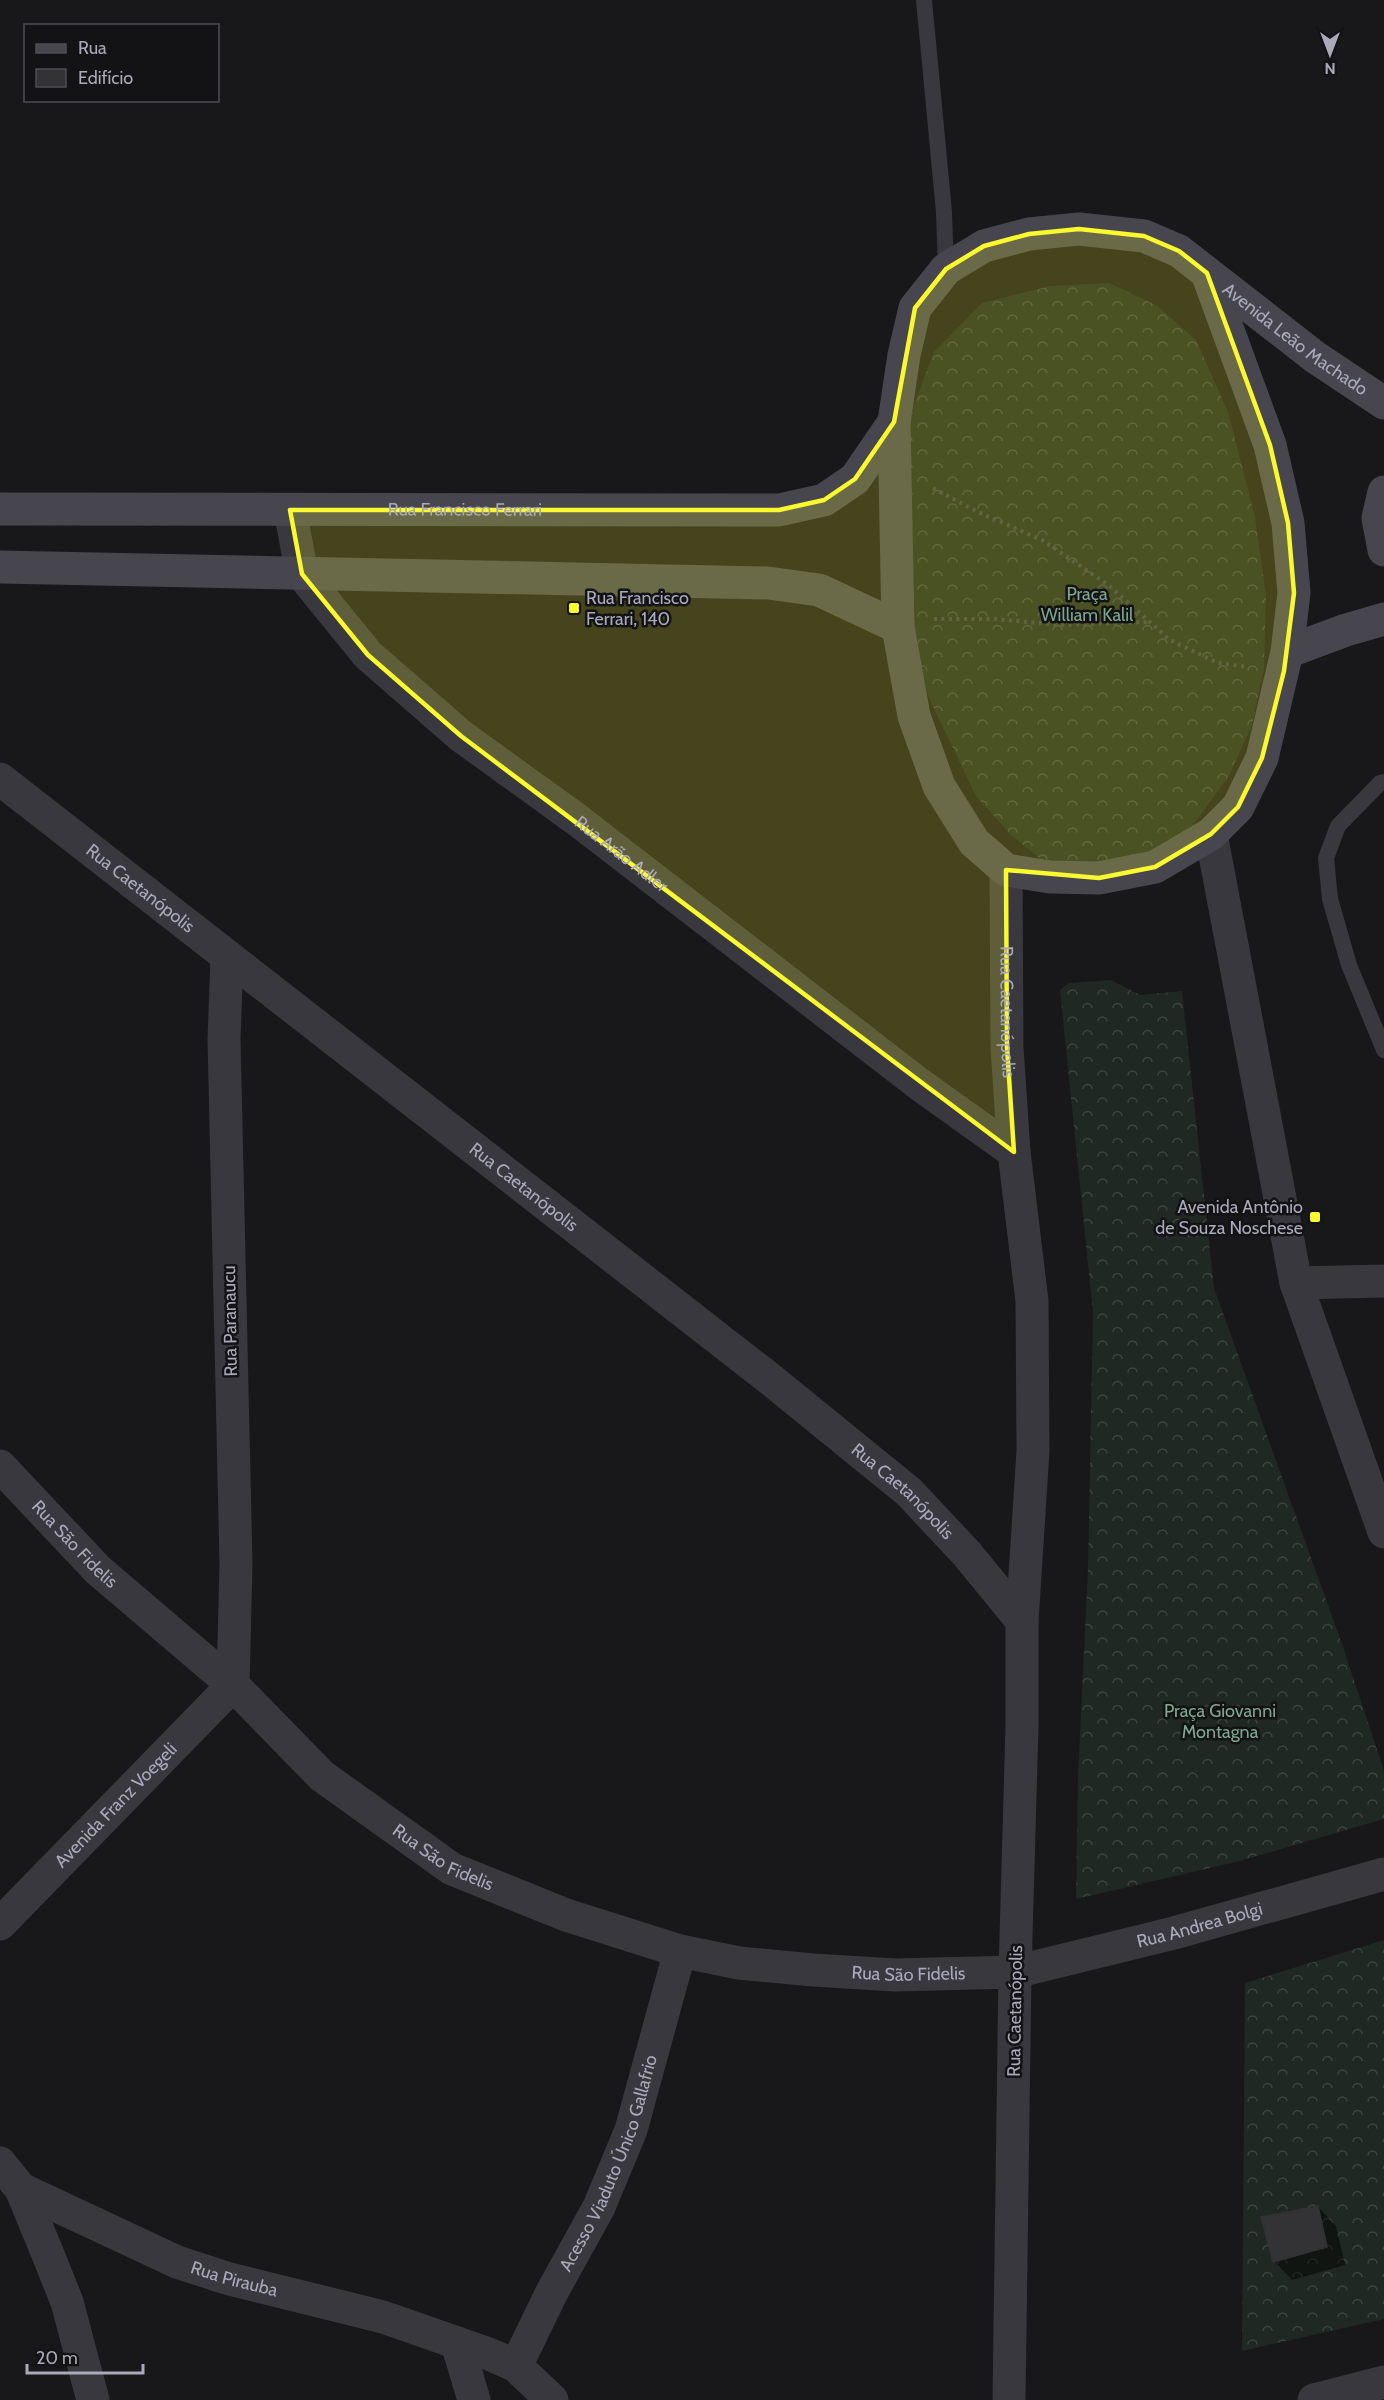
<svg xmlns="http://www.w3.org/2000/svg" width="1384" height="2400" font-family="Cabin,sans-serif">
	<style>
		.forest { fill: url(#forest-crowns) }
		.shadow { fill: #0007 }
		.building { fill: #333235; stroke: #323135; stroke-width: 1.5 }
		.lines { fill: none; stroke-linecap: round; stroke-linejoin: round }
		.path { stroke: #3e3e46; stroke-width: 4; stroke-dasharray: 3 4.5; stroke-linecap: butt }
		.service { stroke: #39383f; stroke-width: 16 }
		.minor { stroke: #39383f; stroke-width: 33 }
		.tertiary { stroke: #39383f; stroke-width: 33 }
		.secondary { stroke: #47464f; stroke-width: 33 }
		.marked { fill: #faf82e; fill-opacity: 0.2; stroke: #faf82e; stroke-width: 4.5; stroke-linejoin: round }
		.poi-dot { fill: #faf82e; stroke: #131214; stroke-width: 2 }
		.labels { text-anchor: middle; stroke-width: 5; stroke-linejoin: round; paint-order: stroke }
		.street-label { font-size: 18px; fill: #a9a9ba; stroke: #131214 }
		.park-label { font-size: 18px; fill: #7fa68e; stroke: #131214 }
		.poi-label { font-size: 18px; fill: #a9a9ba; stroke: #131214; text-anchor: start }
	</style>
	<defs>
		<pattern id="forest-crowns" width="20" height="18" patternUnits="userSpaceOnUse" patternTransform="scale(1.5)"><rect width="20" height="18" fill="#1f2822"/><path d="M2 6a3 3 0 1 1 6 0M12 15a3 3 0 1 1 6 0" fill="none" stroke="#3d4440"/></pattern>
	</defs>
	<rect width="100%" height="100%" fill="#181719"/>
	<!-- forest -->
	<path class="forest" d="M1109,283L1156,305L1196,340L1228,412L1255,517L1266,595L1264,668L1252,725L1229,776L1188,832L1133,862H1044L1011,835L976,796L928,696L907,625V423L934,352L982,303L1050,286Z
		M1111,980L1140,995L1182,991L1214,1288L1342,1644L1384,1771V1819L1240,1861L1076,1899L1078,1775L1088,1568L1093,1313L1060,990L1069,983Z
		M1384,1940V2319L1242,2351L1245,1983Z"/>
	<!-- shadow -->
	<path class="shadow" d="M1318,2207L1336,2226L1345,2265L1292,2280L1274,2261Z"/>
	<!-- building -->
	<path class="building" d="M1318,2206L1327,2247L1273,2262L1261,2217Z"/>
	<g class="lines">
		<!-- path -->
		<path class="path" d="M933,488L978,512L1042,540L1107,584L1170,640L1218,663L1248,667
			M934,619H994L1060,625L1148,622"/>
		<!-- service -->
		<path class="service" d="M924,0L944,212L946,269
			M1384,782L1380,783L1338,826L1326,858L1330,899L1349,965L1384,1050"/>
		<!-- minor -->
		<g class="minor">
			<path id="s1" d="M290,510L302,574L368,655L461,736L576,819L919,1084L1014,1152"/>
			<path id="s2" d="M0,779L770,1379L909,1492L967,1554L1022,1621"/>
			<path id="s3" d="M1006,870L1007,1047L1014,1152L1032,1301L1033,1451L1022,1621V1726L1015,1972L1009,2400"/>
			<path d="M1296,1283L1384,1281"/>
			<path id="s4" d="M0,1466L98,1570L233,1685L322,1776L452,1869L566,1915L680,1951L739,1963L813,1970L895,1975L1015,1972L1174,1933L1384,1874"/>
			<path id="s5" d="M0,1924L233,1685L236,1563L224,1039L227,958"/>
			<path d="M0,2163L21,2189L47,2252L67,2302L93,2400"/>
			<path id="s6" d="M21,2189L177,2262L226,2278L383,2317L489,2354L516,2366L552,2400"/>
			<path d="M457,2343L474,2400"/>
			<path id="s7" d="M516,2366L552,2292L599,2207L631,2130L680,1951"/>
			<path d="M1314,2400L1384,2382"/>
		</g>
		<!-- tertiary -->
		<path class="tertiary" d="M1211,834L1296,1283L1384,1532"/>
		<!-- secondary -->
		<g class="secondary">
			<path id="s8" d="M1207,273L1270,445L1288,523L1294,593L1287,652L1262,758L1238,807L1211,834L1155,867L1099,878L1050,877L1006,870L974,842L939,786L914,716L898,627L894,422L904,355L915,308L946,269L984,246L1029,234L1079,229L1144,236L1179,251L1315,357L1384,403"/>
			<path d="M1384,492L1378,518L1384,550"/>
			<path id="s9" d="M0,509L779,510L824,500L855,479L894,422"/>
			<path d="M0,567L768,583L819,590L898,627"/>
			<path d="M1287,652L1346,630L1384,619"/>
		</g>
	</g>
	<!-- marked area -->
	<path class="marked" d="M1079,229L1144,236L1179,251L1207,273L1270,445L1288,523L1294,593L1284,671L1262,758L1238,807L1211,834L1155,867L1099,878L1006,870L1007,1047L1014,1152L461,736L368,655L302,574L290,510H779L824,500L855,479L894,422L915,308L946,269L984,246L1029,234Z"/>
	<!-- markers -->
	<g class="poi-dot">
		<rect x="568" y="602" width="12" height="12" rx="3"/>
		<rect x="1309" y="1211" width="12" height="12" rx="3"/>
	</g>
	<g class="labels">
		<!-- street labels -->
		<g class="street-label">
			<text dy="6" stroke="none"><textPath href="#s8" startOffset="1845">Avenida Leão Machado</textPath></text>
			<text dy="6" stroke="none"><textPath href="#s9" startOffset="465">Rua Francisco Ferrari</textPath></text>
			<text dy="6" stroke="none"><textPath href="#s1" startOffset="492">Rua Arão Adler</textPath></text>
			<text dy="6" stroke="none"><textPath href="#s2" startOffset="178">Rua Caetanópolis</textPath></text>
			<text dy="6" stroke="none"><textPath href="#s3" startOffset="142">Rua Caetanópolis</textPath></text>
			<text dy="6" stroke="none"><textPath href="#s2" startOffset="664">Rua Caetanópolis</textPath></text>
			<text transform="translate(230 1321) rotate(-91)" y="6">Rua Paranaucu</text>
			<text dy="6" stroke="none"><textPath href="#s2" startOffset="1150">Rua Caetanópolis</textPath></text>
			<text dy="6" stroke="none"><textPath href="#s4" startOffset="108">Rua São Fidelis</textPath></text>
			<text dy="6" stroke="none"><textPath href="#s5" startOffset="166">Avenida Franz Voegeli</textPath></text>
			<text dy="6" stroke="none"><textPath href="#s4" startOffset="594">Rua São Fidelis</textPath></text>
			<text dy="6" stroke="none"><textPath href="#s4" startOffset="1377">Rua Andrea Bolgi</textPath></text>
			<text dy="6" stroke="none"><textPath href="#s4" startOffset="1080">Rua São Fidelis</textPath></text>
			<text transform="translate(1015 2011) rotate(-89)" y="6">Rua Caetanópolis</text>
			<text dy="6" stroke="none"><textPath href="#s7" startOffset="224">Acesso Viaduto Único Gallafrio</textPath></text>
			<text dy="6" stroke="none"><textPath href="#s6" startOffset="232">Rua Pirauba</textPath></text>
		</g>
		<!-- park labels -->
		<g class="park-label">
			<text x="1087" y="600">Praça<tspan x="1087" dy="21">William Kalil</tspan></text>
			<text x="1220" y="1717">Praça Giovanni<tspan x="1220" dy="21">Montagna</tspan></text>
		</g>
		<!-- poi labels -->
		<g class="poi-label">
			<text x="586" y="604">Rua Francisco<tspan x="586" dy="21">Ferrari, 140</tspan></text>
			<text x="1303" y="1213" text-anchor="end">Avenida Antônio<tspan x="1303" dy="21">de Souza Noschese</tspan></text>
		</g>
	</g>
	<!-- legend -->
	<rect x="24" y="24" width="195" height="78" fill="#131214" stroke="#4f4e56" stroke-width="1.5"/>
	<rect x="36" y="44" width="30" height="9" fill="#47464f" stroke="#4f4e56" stroke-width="1.5"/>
	<text x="78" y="54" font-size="18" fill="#a9a9ba">Rua</text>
	<rect x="36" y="69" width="30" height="18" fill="#333235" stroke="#4f4e56" stroke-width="1.5"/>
	<text x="78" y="84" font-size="18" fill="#a9a9ba">Edifício</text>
	<!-- north arrow -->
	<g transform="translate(1330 54) rotate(180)" stroke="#131214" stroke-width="4.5" paint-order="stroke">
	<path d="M0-4.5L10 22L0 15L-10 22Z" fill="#a9a9ba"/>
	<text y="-9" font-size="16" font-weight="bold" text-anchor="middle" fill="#a9a9ba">N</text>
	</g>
	<!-- scale -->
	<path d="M27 2364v9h116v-9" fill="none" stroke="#a9a9ba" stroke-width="3"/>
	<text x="36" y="2364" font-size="18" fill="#a9a9ba" stroke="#131214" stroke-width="4.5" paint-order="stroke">20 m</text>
</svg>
